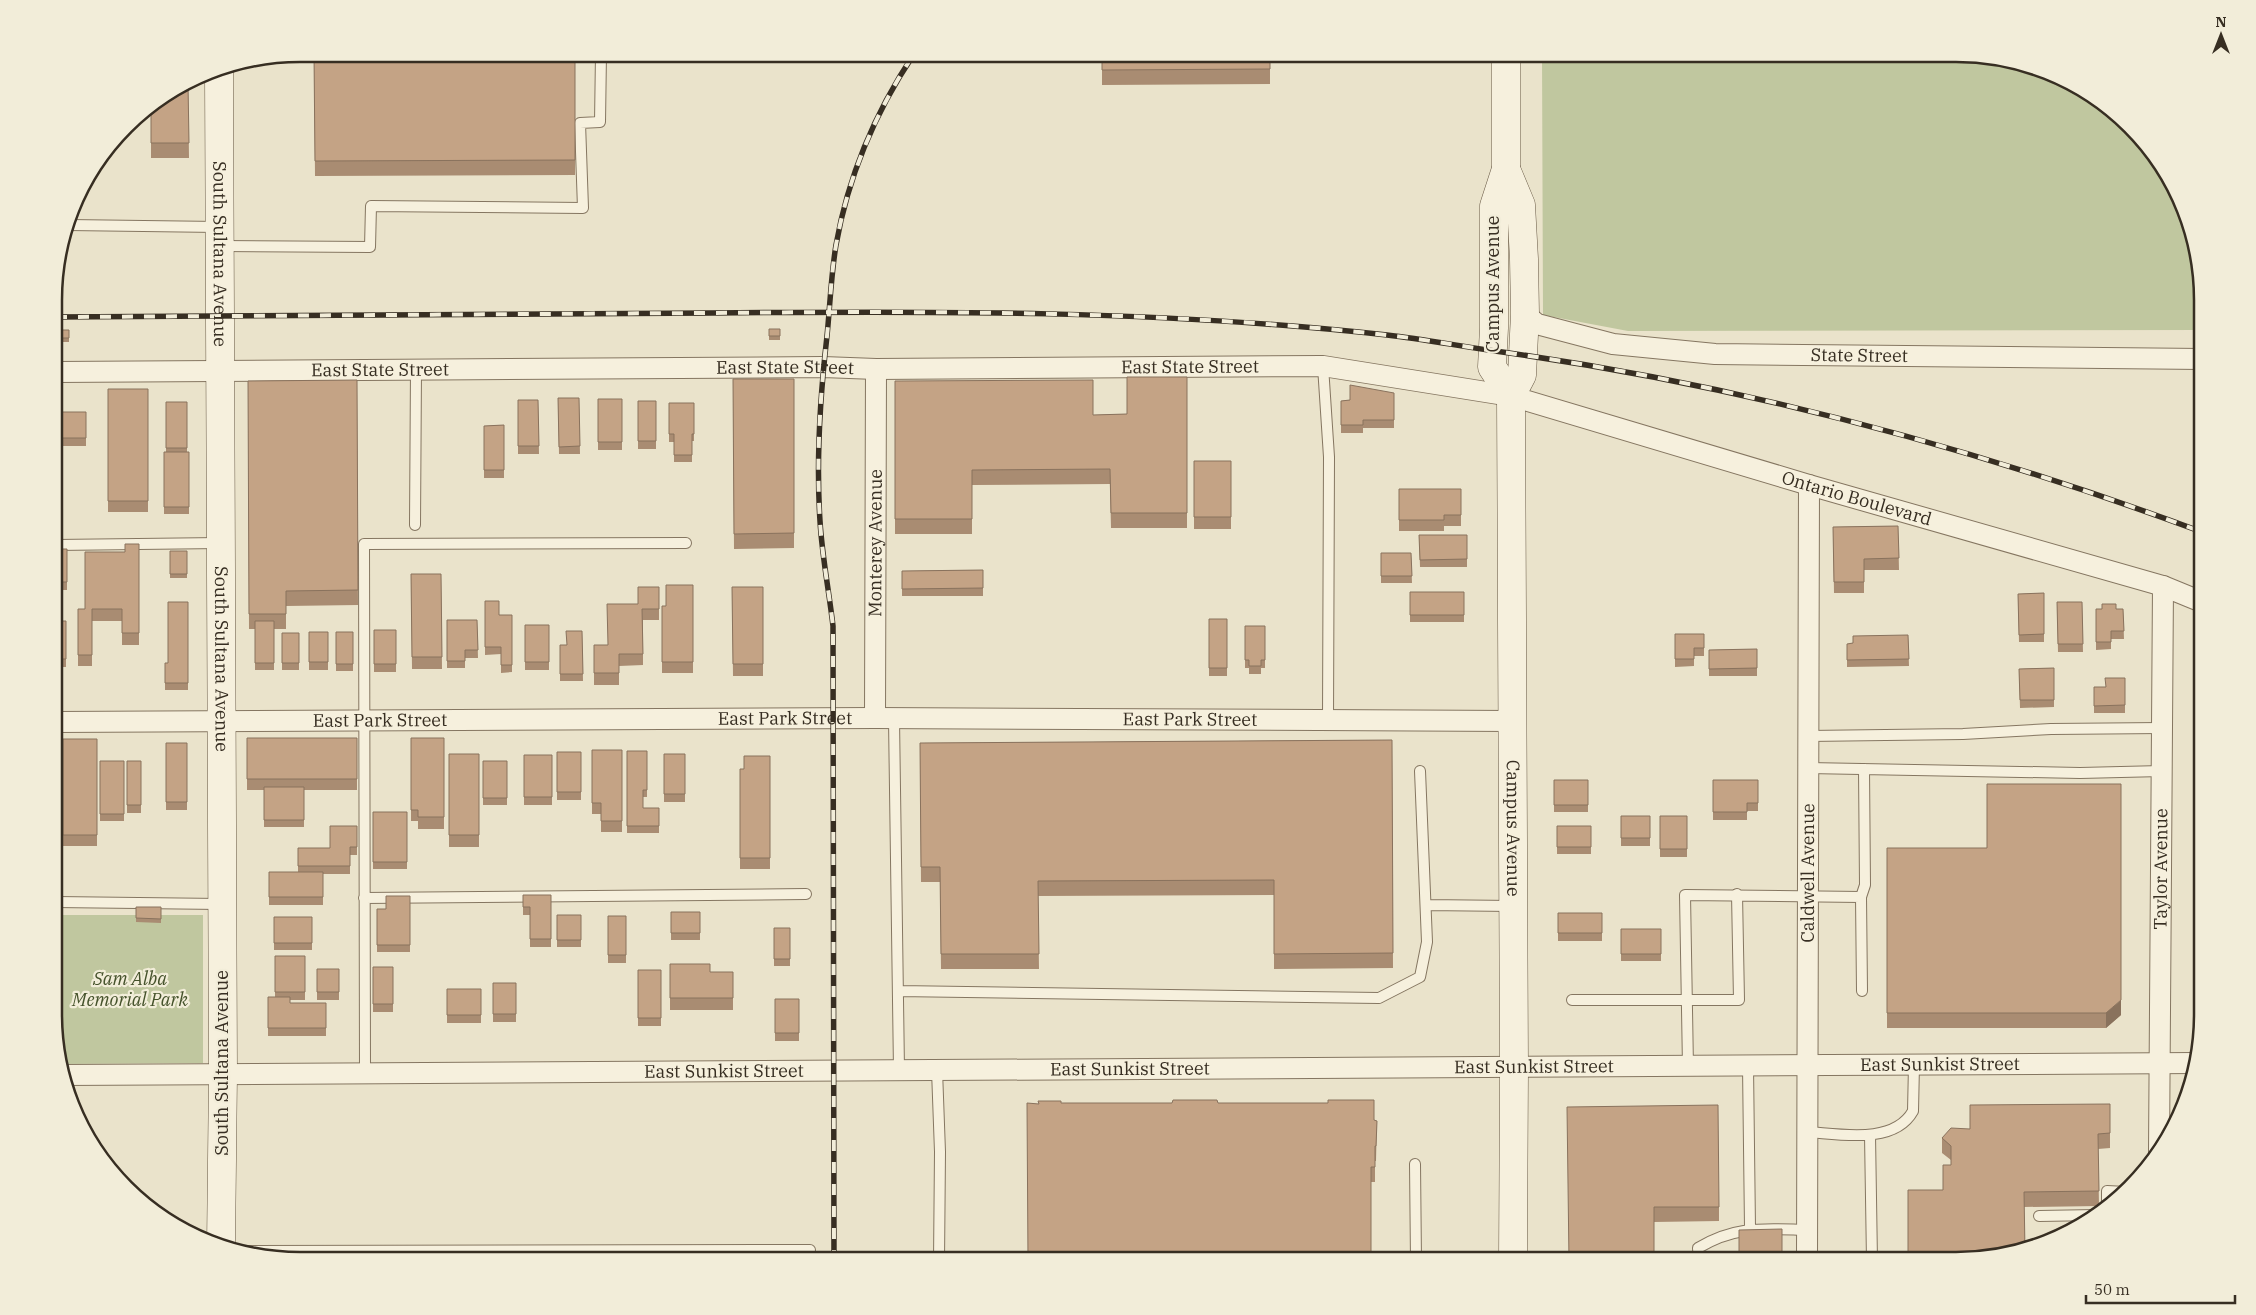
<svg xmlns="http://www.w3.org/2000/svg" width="2256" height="1315" font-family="'IBM Plex Serif',serif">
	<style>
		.green { fill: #c0c79f }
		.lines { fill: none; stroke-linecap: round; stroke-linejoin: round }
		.lane-casing { stroke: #857661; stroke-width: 12 }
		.street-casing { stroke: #857661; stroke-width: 22 }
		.secondary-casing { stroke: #675844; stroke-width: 29 }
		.lane { stroke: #f6f0dd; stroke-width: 10 }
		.street { stroke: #f6f0dd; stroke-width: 20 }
		.secondary { stroke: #f6f0dd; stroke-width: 28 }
		.rail-casing { stroke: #372e22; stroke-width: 5.5 }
		.rail { stroke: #f2edd9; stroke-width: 4; stroke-dasharray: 11; stroke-linecap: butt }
		.wall { fill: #a98c72 }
		.shaded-wall { fill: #89725d }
		.building { fill: #c4a385; stroke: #89725d }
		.labels { text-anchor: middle; stroke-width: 4.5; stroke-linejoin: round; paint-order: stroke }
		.street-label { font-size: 18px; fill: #372e22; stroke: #f2edd9 }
		.park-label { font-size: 18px; font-style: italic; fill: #45522b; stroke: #f2edd9 }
		.rim { fill: none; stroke: #372e22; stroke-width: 2.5 }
	</style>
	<rect width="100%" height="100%" fill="#eae3cb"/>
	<!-- green -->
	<path class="green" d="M1542,54H1956L2020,62L2079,87L2130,126L2161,164L2189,221L2202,284V330L1628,331L1543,315Z
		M56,915H203V1063L60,1064L56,1046Z"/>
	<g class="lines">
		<!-- lane casing -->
		<g class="lane-casing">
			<path id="lane" d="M69,225L218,227
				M220,246L370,247L371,206L583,208L580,123L600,122L601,54
				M1323,366L1329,457L1328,720
				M415,525L416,369
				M56,545L220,543
				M894,719L899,1070
				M1808,736L1963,734L2051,729L2162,728
				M1808,768L2080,773L2162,771
				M1861,897L1862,991
				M364,898L806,894
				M56,902L220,904
				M1426,905L1512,906
				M898,991L1379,998L1420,977L1427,942L1420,771
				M1572,1000H1739L1737,894
				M1748,1066L1750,1228
				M1688,1067L1685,895L1861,897L1865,885L1864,769
				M937,1070L940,1152L939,1261
				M365,1073L364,544L686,543
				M1807,1132C1840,1134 1894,1145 1913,1111L1914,1065
				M1870,1135L1872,1261
				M1415,1164L1416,1261
				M2107,1207V1191L2126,1192
				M2039,1216L2096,1215
				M232,1251L810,1250
				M1699,1261L1698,1248C1736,1225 1765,1229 1807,1230"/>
		</g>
		<!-- street casing -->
		<g class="street-casing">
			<g id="street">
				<path id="s1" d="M1525,314L1537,324L1613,344L1715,354L2202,359"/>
				<path id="s2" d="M56,372L823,367L876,369L1323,366L1511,396L1809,485L2163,586L2202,602"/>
				<path id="s3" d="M875,718L876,369"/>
				<path id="s4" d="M56,722L875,718L1512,721"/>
				<path id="s5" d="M62,1075L2196,1063"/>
				<path id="s6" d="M2159,1151L2163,586"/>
				<path id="s7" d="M1807,1261L1809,485"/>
			</g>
		</g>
		<!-- secondary casing -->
		<g class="secondary-casing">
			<g id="secondary">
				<path d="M1506,54V169L1494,206V328L1492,367L1511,396"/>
				<path id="s8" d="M219,70L223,1074L221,1246"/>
				<path id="s9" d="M1506,169L1521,205L1524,259L1525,314L1522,375L1511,396L1514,1068L1513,1261"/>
			</g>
		</g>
		<!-- lane -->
		<use href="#lane" class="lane"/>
		<!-- street -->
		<use href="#street" class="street"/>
		<!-- secondary -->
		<use href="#secondary" class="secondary"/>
		<!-- rail casing -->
		<g class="rail-casing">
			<path id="rail" d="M56,317C274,316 492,314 711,313C937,311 1162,310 1387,335C1423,339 1459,346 1495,351C1736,384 1973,447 2202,532
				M834,1261L833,626C829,591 822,556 820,521C816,459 820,397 827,336C830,306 831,275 836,245C848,177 876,111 914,54"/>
		</g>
		<!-- rail -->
		<use href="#rail" class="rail"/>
	</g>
	<!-- wall -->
	<path class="wall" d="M314,54H575V175L315,176Z
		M1102,54H1270V84L1102,85Z
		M188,84L189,158H151V107Z
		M769,329H780V340H769Z
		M58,330H69V342H58Z
		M1187,377V528H1111L1110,484L972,485V534H895V381L1093,415L1127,414Z
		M733,379H794V548L734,549Z
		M357,380L358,605L286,606V629H274V670H255V629H249L248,381Z
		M108,389H148V512H108Z
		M1394,393V428H1363V433H1341V401L1350,400Z
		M558,398H579L580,454H559Z
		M598,399H622V450H598Z
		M518,400H538L539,454H518Z
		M638,401H656V449H638Z
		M166,402H187V452H189V514H164V452H166Z
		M669,403H694V441H692V462H674V442H669Z
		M62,412H86V446H62Z
		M504,425V478H484V426Z
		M1194,461H1231V529H1194Z
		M1399,489H1461V526H1444V531H1399Z
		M1898,526L1899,570H1864V593H1834L1833,527Z
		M1419,535H1467V567H1420Z
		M139,544V645H122V621H92V666H78V609H85L125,552Z
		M56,549H67V590H56Z
		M170,551H187V578H170Z
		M1381,553H1411L1412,583H1381Z
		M983,570V596H902V571Z
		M411,574H441L442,669H412Z
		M693,585V673H662V606H666Z
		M659,587V620H643V665L619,666V685H594V645H608Z
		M732,587H763V676H733Z
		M1410,592H1464V622H1410Z
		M2044,593V642H2019L2018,594Z
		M485,601L499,615H512V672L501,673V654L485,655Z
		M188,602V690H165V663H168Z
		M2057,602H2082L2083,652H2058Z
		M2096,609H2123L2124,639H2111V649L2096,650Z
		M1209,619H1227V676H1209Z
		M447,620H477L478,658H465V668H447Z
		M56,621H66V667H56Z
		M525,625H549V670H525Z
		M1245,626H1265V668H1261V674H1249V668H1245Z
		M374,630H396V672H374Z
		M582,631L583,681H560V645H567Z
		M309,632H328V670H309Z
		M336,632H353V671H336Z
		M282,633H299V670H282Z
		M1675,634H1704V656H1694V666L1675,667Z
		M1908,635L1909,666L1847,667V644Z
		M1757,649V676H1709V650Z
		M2054,668V707L2020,708L2019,669Z
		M2125,678V713H2094V687H2106Z
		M247,738H357V790H304V827H264V790H247Z
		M411,738H444V829H418V821H411Z
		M63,739H97V846H63Z
		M1392,740L1393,968L1274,969V895L1038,896L1039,969H941L940,882H921L920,743Z
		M166,743H187V810H166Z
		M592,750H622V832H601V814H592Z
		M627,751H647V797H643V808H659V833H627Z
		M557,752H581V800H557Z
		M449,754H479V847H449Z
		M664,754H685V802H664Z
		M524,755H552V805H524Z
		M770,756V869H740V769H744Z
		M100,761H124V821H100Z
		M127,761H141V813H127Z
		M483,761H507V805H483Z
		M1554,780H1588V812H1554Z
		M1713,780H1758V811H1747V820H1713Z
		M373,812H407V869H373Z
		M1621,816H1650V846H1621Z
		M1660,816H1687V857H1660Z
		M357,826V855H350V874H323V905H269V872H298V848H330Z
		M1557,826H1591V854H1557Z
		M1887,848L2121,1015L2106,1028H1887Z
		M523,895H551V947H530V915H523Z
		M410,896V952H377V909H386Z
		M136,907H161V923L136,922Z
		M671,912H700V940H671Z
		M1558,913H1602V941H1558Z
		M557,915H581V947H557Z
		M608,916H626V963H608Z
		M274,917H312V950H274Z
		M774,928H790V966H774Z
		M1621,929H1661V961H1621Z
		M275,956H305V1000H290V1003H326V1036H268V997H275Z
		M670,964L710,972H733V1010H670Z
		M373,967H393V1012H373Z
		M317,969H339V1000H317Z
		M638,970H661V1026H638Z
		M493,983H516V1022H493Z
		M447,989H481V1023H447Z
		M775,999H799V1041H775Z
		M1061,1103H1218L1377,1121L1376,1161H1375V1182H1371Z
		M2110,1104V1148L2098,1149L2099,1206L2024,1207L2025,1251L2020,1253L1971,1261H1908V1190H1943L1951,1165V1160L1942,1153V1138L1970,1129Z
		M1567,1107L1719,1207V1221L1654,1222Z"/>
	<!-- shaded-wall -->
	<path class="shaded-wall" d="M2121,1000V1015L2106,1028V1013Z"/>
	<!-- building -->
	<path class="building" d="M314,54H575V160L315,161Z
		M1102,54H1270V69L1102,70Z
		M188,84L189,143H151V107Z
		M769,329H780V336H769Z
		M58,330H69V338H58Z
		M1127,377H1187V513H1111L1110,469L972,470V519H895V381L1093,380V415L1127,414Z
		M733,379H794V533L734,534Z
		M357,380L358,590L286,591V614H249L248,381Z
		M1350,385L1394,393V420H1363V425H1341V401L1350,400Z
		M108,389H148V501H108Z
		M558,398H579L580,446L559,447Z
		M598,399H622V442H598Z
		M518,400H538L539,446H518Z
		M638,401H656V441H638Z
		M166,402H187V448H166Z
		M669,403H694V434H692V455H674V434H669Z
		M62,412H86V438H62Z
		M504,425V470H484V426Z
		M164,452H189V507H164Z
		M1194,461H1231V517H1194Z
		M1399,489H1461V515H1444V520H1399Z
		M1898,526L1899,558L1864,559V582H1834L1833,527Z
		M1419,535H1467V559L1420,560Z
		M125,544H139V633H122V609H92V655H78V609H85V552H125Z
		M56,549H67V582H56Z
		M170,551H187V574H170Z
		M1381,553H1411L1412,576H1381Z
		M983,570V588L902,589V571Z
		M411,574H441L442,657H412Z
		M666,585H693V662H662V606H666Z
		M638,587H659V609H642L643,654H619V673H594V645H608L607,604H638Z
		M732,587H763V664H733Z
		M1410,592H1464V615H1410Z
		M2044,593V634L2019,635L2018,594Z
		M485,601H499V615H512V665H501V647H485Z
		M168,602H188V683H165V663H168Z
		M2057,602H2082L2083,644H2058Z
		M2102,604H2116V609H2123L2124,631H2111V642H2096V609H2102Z
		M1209,619H1227V668H1209Z
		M447,620H477L478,650H465V661H447Z
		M56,621H66V659H56Z
		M255,621H274V663H255Z
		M525,625H549V662H525Z
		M1245,626H1265V660H1261V666H1249V660H1245Z
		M374,630H396V664H374Z
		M566,631H582L583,674H560V645H567Z
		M309,632H328V662H309Z
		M336,632H353V664H336Z
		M282,633H299V663H282Z
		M1675,634H1704V648H1694V659H1675Z
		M1908,635L1909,659L1847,660V644L1853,643V636Z
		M1757,649V668L1709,669V650Z
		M2054,668V700H2020L2019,669Z
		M2105,678H2125V705L2094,706V687H2106Z
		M247,738H357V779H247Z
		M411,738H444V817H418V810H411Z
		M63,739H97V835H63Z
		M1392,740L1393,953L1274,954V880L1038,881L1039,954H941L940,867H921L920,743Z
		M166,743H187V802H166Z
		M592,750H622V821H601V803H592Z
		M627,751H647V790H643V808H659V826H627Z
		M557,752H581V792H557Z
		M449,754H479V835H449Z
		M664,754H685V794H664Z
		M524,755H552V797H524Z
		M744,756H770V858H740V769H744Z
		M100,761H124V814H100Z
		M127,761H141V805H127Z
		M483,761H507V798H483Z
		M1554,780H1588V805H1554Z
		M1713,780H1758V803H1747V812H1713Z
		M1987,784H2121V1000L2106,1013H1887V848H1987Z
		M264,787H304V820H264Z
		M373,812H407V862H373Z
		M1621,816H1650V838H1621Z
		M1660,816H1687V849H1660Z
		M330,826H357V847H350V866H298V848H330Z
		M1557,826H1591V847H1557Z
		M269,872H323V897H269Z
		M523,895H551V939H530V907H523Z
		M386,896H410V945H377V909H386Z
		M136,907H161V919L136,918Z
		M671,912H700V933H671Z
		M1558,913H1602V933H1558Z
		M557,915H581V940H557Z
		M608,916H626V955H608Z
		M274,917H312V943H274Z
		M774,928H790V959H774Z
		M1621,929H1661V954H1621Z
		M275,956H305V992H275Z
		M670,964H710V972H733V998H670Z
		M373,967H393V1004H373Z
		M317,969H339V992H317Z
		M638,970H661V1018H638Z
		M493,983H516V1014H493Z
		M447,989H481V1015H447Z
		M268,997H290V1003H326V1028H268Z
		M775,999H799V1033H775Z
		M1173,1100H1217L1218,1103H1328V1100H1374V1120L1377,1121L1376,1146H1375V1167H1371V1261H1028L1027,1103L1039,1104L1038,1101H1061V1103H1172Z
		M2110,1104V1133L2098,1134L2099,1191L2024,1192L2025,1251L2021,1252L1908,1253V1190H1943V1165H1951V1146L1942,1138L1951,1128L1970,1129V1105Z
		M1718,1105L1719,1207H1654V1261H1569L1567,1107Z
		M1782,1229V1261H1739V1230Z"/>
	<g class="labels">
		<!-- street labels -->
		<g class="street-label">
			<text dy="6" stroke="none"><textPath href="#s8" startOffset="184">South Sultana Avenue</textPath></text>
			<text transform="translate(1493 284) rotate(-90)" y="6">Campus Avenue</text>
			<text dy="6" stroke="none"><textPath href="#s1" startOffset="341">State Street</textPath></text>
			<text dy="6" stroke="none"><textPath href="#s2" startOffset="1134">East State Street</textPath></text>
			<text dy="6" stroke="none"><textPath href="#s2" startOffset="729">East State Street</textPath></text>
			<text dy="6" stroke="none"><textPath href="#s2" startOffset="324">East State Street</textPath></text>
			<text dy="6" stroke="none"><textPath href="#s2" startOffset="1818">Ontario Boulevard</textPath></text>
			<text dy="6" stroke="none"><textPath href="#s3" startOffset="175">Monterey Avenue</textPath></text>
			<text dy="6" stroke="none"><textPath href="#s8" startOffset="589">South Sultana Avenue</textPath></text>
			<text dy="6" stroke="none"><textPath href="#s4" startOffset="729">East Park Street</textPath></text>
			<text dy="6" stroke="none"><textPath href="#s4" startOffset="1134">East Park Street</textPath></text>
			<text dy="6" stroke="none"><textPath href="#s4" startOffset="324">East Park Street</textPath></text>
			<text dy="6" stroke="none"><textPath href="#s9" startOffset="665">Campus Avenue</textPath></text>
			<text dy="6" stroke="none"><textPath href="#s6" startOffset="282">Taylor Avenue</textPath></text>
			<text dy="6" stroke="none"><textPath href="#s7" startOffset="388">Caldwell Avenue</textPath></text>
			<text transform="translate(222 1063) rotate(-90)" y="6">South Sultana Avenue</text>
			<text dy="6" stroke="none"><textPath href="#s5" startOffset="1878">East Sunkist Street</textPath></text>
			<text dy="6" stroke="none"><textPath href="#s5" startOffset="1472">East Sunkist Street</textPath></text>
			<text dy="6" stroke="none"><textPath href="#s5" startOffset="1068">East Sunkist Street</textPath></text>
			<text dy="6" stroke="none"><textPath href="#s5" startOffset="662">East Sunkist Street</textPath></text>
		</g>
		<!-- park labels -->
		<g class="park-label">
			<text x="130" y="985">Sam Alba<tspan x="130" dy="21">Memorial Park</tspan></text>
		</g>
	</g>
	<!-- crop -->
	<path d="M0 0H2256V1315H0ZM300 62H1956A238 238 0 0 1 2194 300V1014A238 238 0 0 1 1956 1252H300A238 238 0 0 1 62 1014V300A238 238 0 0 1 300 62Z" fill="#f2edd9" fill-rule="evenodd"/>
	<path class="rim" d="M300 62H1956A238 238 0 0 1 2194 300V1014A238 238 0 0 1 1956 1252H300A238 238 0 0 1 62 1014V300A238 238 0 0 1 300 62Z"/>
	<!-- north arrow -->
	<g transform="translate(2221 35)" stroke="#f2edd9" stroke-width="4" paint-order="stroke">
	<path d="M0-4L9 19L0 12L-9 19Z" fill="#372e22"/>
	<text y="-8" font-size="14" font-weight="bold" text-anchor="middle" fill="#372e22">N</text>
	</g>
	<!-- scale -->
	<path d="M2086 1295v8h149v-8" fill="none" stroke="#372e22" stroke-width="2.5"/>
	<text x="2094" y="1295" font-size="15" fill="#372e22" stroke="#f2edd9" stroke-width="4" paint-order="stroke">50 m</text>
</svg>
